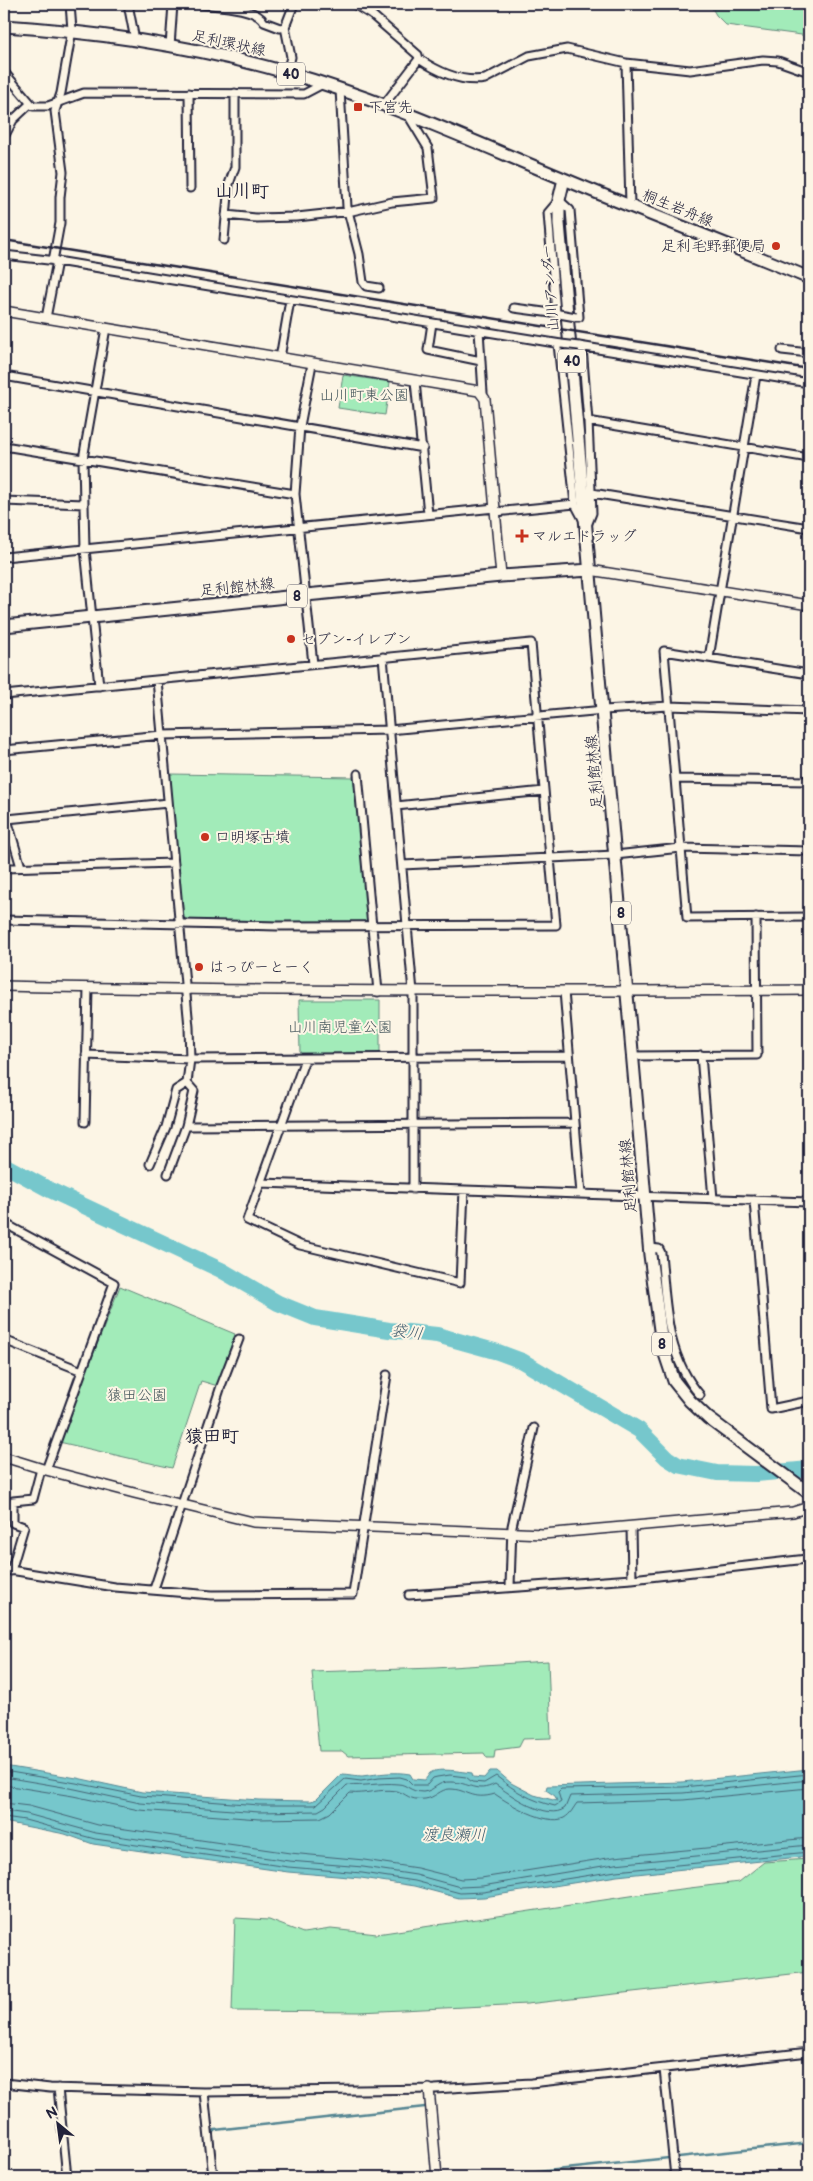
<svg xmlns="http://www.w3.org/2000/svg" width="813" height="2181" font-family="'Balsamiq Sans','Klee One',sans-serif">
	<style>
		.green { fill: #a2ebb9; stroke: #62867a }
		.water { fill: #76c7cc; stroke: #548592 }
		.lines { fill: none; stroke-linecap: round; stroke-linejoin: round }
		.shore { stroke: #446475; stroke-width: 1 }
		.stream { stroke: #548592; stroke-width: 2.5 }
		.river { stroke: #76c7cc; stroke-width: 16 }
		.minor-casing { stroke: #22223b; stroke-width: 11 }
		.tertiary-casing { stroke: #22223b; stroke-width: 12 }
		.primary-casing { stroke: #22223b; stroke-width: 15 }
		.minor { stroke: #fcf5e5; stroke-width: 7 }
		.tertiary { stroke: #fcf5e5; stroke-width: 9 }
		.primary { stroke: #fcf5e5; stroke-width: 11 }
		.rail { stroke: #22223b; stroke-width: 2.5 }
		.minor-bridge-casing { stroke: #22223b; stroke-width: 11; stroke-linecap: butt }
		.minor-bridge { stroke: #fcf5e5; stroke-width: 7 }
		.poi-dot { fill: #c8321e; stroke: #fcf5e5; stroke-width: 2 }
		.labels { text-anchor: middle; stroke-width: 4; stroke-linejoin: round; paint-order: stroke }
		.shield { fill: #fcf5e5; stroke: #63616e; stroke-width: 1 }
		.shield-label { font-size: 14px; font-weight: bold; fill: #22223b }
		.street-label { font-size: 15px; fill: #22223b; stroke: #fcf5e5 }
		.poi-label { font-size: 15px; fill: #22223b; stroke: #fcf5e5; text-anchor: start }
		.park-label { font-size: 15px; fill: #42545a; stroke: #fcf5e5 }
		.water-label { font-size: 16px; font-style: italic; fill: #3f5c6e; stroke: #fcf5e5 }
		.quarter-label { font-size: 18px; font-weight: bold; fill: #22223b; stroke: #fcf5e5 }
	</style>
	<rect width="100%" height="100%" fill="#fcf5e5"/>
	<filter id="ink" filterUnits="userSpaceOnUse"><feTurbulence type="fractalNoise" baseFrequency=".02" numOctaves="2"/><feDisplacementMap in="SourceGraphic" scale="10" xChannelSelector="R" yChannelSelector="G"/><feConvolveMatrix kernelMatrix="1 2 1 2 8 2 1 2 1" color-interpolation-filters="sRGB"/></filter>
	<g filter="url(#ink)">
		<!-- green -->
		<path class="green" d="M710,4H809V36L726,25L716,15Z
			M343,375L390,382L385,415L338,408Z
			M170,774L354,777L368,923L188,920L182,916Z
			M299,1000H380V1053L300,1054Z
			M120,1286L235,1334L218,1386L201,1381L172,1468L59,1442Z
			M548,1661L551,1738L523,1739L519,1747L495,1750L494,1758H487L484,1753L348,1756L342,1751H319L312,1672L435,1668Z
			M809,1859V1972L527,2004L360,2012L232,2011L235,1918L269,1920L303,1933L331,1929L377,1934L657,1892L739,1882L764,1862Z"/>
		<!-- water -->
		<path class="water" d="M4,1766L77,1778L142,1792L259,1800L311,1801L317,1799L342,1774C349,1774 356,1776 362,1776C379,1774 393,1771 410,1774L413,1779L425,1780C427,1778 428,1775 430,1773C438,1767 463,1772 472,1773L473,1777L484,1778L490,1771H497L511,1783L534,1795L557,1801L555,1796L546,1790L547,1786L682,1782L809,1769V1856L617,1876L484,1897L459,1898L414,1886L361,1878L288,1872L93,1844L65,1834L4,1822Z"/>
		<g class="lines">
			<!-- shore -->
			<path class="shore" d="M4,1771L76,1783L141,1796L259,1805H316L345,1779L361,1781L379,1778L400,1777L407,1779L413,1785H427L433,1778L437,1777L450,1775L466,1777L472,1782L484,1783L496,1776C517,1792 529,1800 555,1806L561,1802L558,1792L561,1789L683,1787L809,1774
				M4,1777L75,1789L140,1803L259,1812L318,1811L325,1807L347,1785C364,1787 380,1782 398,1784C407,1784 410,1792 423,1792C435,1791 437,1781 451,1782C469,1782 476,1794 495,1784C509,1794 548,1822 565,1808L570,1796L683,1793L809,1780
				M4,1785L73,1796L139,1810L259,1819L320,1818L330,1813L350,1793C365,1795 380,1788 396,1791C407,1793 408,1801 425,1799C435,1798 440,1789 450,1789C467,1789 472,1801 495,1794C509,1804 547,1826 564,1818C571,1814 573,1808 577,1803L683,1800L809,1788
				M4,1803L29,1806L98,1825L290,1853L364,1860L417,1868L461,1879L481,1878L614,1857L809,1838
				M4,1811L27,1814L96,1833L289,1861L363,1867L416,1875L460,1887L482,1886L615,1864L809,1845
				M4,1817L25,1820L95,1839L288,1867L362,1873L415,1881L460,1893L483,1892L616,1871L809,1852"/>
			<!-- stream -->
			<path class="stream" d="M217,2177L212,2133L215,2130L425,2107
				M491,2177L809,2143"/>
			<!-- river -->
			<path class="river" d="M4,1165L50,1190L221,1270L278,1303L315,1318L389,1330L437,1335L498,1352L522,1361L639,1430L667,1458L678,1465L717,1473L756,1474L809,1469"/>
			<!-- minor casing -->
			<g class="minor-casing">
				<path id="minor" d="M128,4L135,40
					M201,4C217,6 256,7 264,22L280,28L285,27
					M354,4L372,15L418,55L419,59
					M170,46L173,4
					M626,63L630,205
					M4,72L33,106H48L84,93L304,94L323,84
					M287,72L291,57L285,27L294,4
					M340,90L347,207L359,254L363,282L366,286L379,288
					M189,93L190,188
					M383,106L419,59C437,71 462,83 485,79L529,56L567,49L626,63L690,70L763,60L778,61L809,72
					M4,137L13,120L30,104
					M226,215L256,218L297,217L352,211L392,202L434,198L428,148L408,115
					M224,240L229,184L235,167V93
					M4,255L57,261L561,344
					M53,261L60,223V197L63,172L55,111L61,93L72,30L70,4
					M514,308L559,314
					M556,313L548,213L559,200L570,210L579,317H576
					M46,318L57,261
					M432,323L428,350L481,361
					M479,330L483,393
					M558,344L575,504L583,519
					M579,346L809,383
					M582,347L588,421L592,513L588,523
					M782,350L809,353
					M280,358L290,300
					M312,364L300,426L295,494L313,664
					M4,376L423,448
					M415,381L428,514
					M588,421L809,458
					M4,446L295,494
					M592,493L809,528
					M4,501L84,504
					M495,512L575,504
					M4,557L495,508
					M383,657L413,992V1189
					M709,658L756,375
					M809,674L664,651L687,918L809,917
					M157,680L189,1027L190,1059L187,1083L194,1091L186,1126L168,1174
					M99,686L85,549L83,459L106,328
					M4,695L531,643L556,925L277,926L4,920
					M4,750L162,735L389,730L604,710L669,706L809,711
					M358,774L378,992
					M675,779L809,781
					M396,806L544,791
					M4,809L21,867
					M7,819L168,803
					M402,865L615,855L681,848L809,851
					M4,868L174,863
					M564,991L581,1194
					M86,1055L190,1059L569,1056
					M701,1055L713,1199
					M633,1056L757,1055L756,917
					M305,1059L247,1220L300,1245L460,1283L464,1190
					M85,1122L88,988
					M186,1126L574,1123
					M150,1164L166,1127L176,1090L187,1083
					M261,1183L809,1202
					M754,1200L771,1409L809,1401
					M4,1223L114,1283L46,1470
					M650,1248L659,1249L661,1253C666,1303 665,1355 700,1395
					M4,1340L82,1371
					M631,1527L632,1579
					M4,1569L115,1587L212,1595L353,1594L387,1375
					M11,1571L24,1527L13,1523V1501L33,1499L41,1469
					M510,1586L512,1526L534,1428
					M154,1589L221,1386L239,1339
					M409,1595L632,1579L807,1559
					M664,2069L675,2177
					M4,2083L50,2088L204,2092L435,2089L531,2083L809,2052
					M58,2088L67,2177
					M204,2092L213,2177"/>
			</g>
			<!-- tertiary casing -->
			<g class="tertiary-casing">
				<path id="tertiary" d="M4,311L479,391L485,399L501,576
					M590,570L809,605
					M4,986C272,992 541,992 809,990
					M4,1457L46,1470L134,1493L253,1522L543,1534L793,1512L809,1507
					M429,2089L437,2177"/>
			</g>
			<!-- primary casing -->
			<g class="primary-casing">
				<path id="primary" d="M4,26C98,32 194,46 285,72C381,99 472,141 564,179C645,213 728,244 809,278
					M564,179L559,200V223L650,1255L662,1345L674,1381L690,1401L708,1418L809,1493
					M4,626L306,595L501,576L590,570"/>
			</g>
			<!-- minor -->
			<use href="#minor" class="minor"/>
			<!-- tertiary -->
			<use href="#tertiary" class="tertiary"/>
			<!-- primary -->
			<use href="#primary" class="primary"/>
			<!-- rail -->
			<path class="rail" d="M4,240L809,369"/>
			<!-- minor-bridge casing -->
			<g class="minor-bridge-casing">
				<path id="minor-bridge" d="M559,314L576,317
					M561,344L579,346"/>
			</g>
			<!-- minor-bridge -->
			<use href="#minor-bridge" class="minor-bridge"/>
		</g>
	</g>
	<!-- markers -->
	<g class="poi-dot">
		<rect x="353" y="102" width="10" height="10" rx="2.5"/>
		<circle cx="776" cy="246" r="5"/>
		<path d="M519.5 528.5h5v5h5v5h-5v5h-5v-5h-5v-5h5z"/>
		<circle cx="291" cy="639" r="5"/>
		<circle cx="205" cy="837" r="5"/>
		<circle cx="199" cy="967" r="5"/>
	</g>
	<g class="labels">
		<!-- shield labels -->
		<g class="shield">
			<rect x="277" y="62.5" width="28" height="23" rx="4"/>
			<rect x="558" y="349.5" width="28" height="23" rx="4"/>
			<rect x="287" y="584.5" width="20" height="23" rx="4"/>
			<rect x="611" y="901.5" width="20" height="23" rx="4"/>
			<rect x="652" y="1332.5" width="20" height="23" rx="4"/>
		</g>
		<g class="shield-label">
			<text x="291" y="79">40</text>
			<text x="572" y="366">40</text>
			<text x="297" y="601">8</text>
			<text x="621" y="918">8</text>
			<text x="662" y="1349">8</text>
		</g>
		<!-- street labels -->
		<g class="street-label">
			<text transform="translate(229 43) rotate(12)" y="5">足利環状線</text>
			<text transform="translate(678 208) rotate(22)" y="5">桐生岩舟線</text>
			<text transform="translate(550 288) rotate(-95)" y="5">山川アンダー</text>
			<text transform="translate(237 587) rotate(-6)" y="5">足利館林線</text>
			<text transform="translate(594 772) rotate(-95)" y="5">足利館林線</text>
			<text transform="translate(628 1176) rotate(-95)" y="5">足利館林線</text>
		</g>
		<!-- poi labels -->
		<g class="poi-label">
			<text x="368" y="112">下宮先</text>
			<text x="766" y="251" text-anchor="end">足利毛野郵便局</text>
			<text x="532" y="541">マルエドラッグ</text>
			<text x="301" y="644">セブン-イレブン</text>
			<text x="215" y="842">口明塚古墳</text>
			<text x="209" y="972">はっぴーとーく</text>
		</g>
		<!-- park labels -->
		<g class="park-label">
			<text x="364" y="400">山川町東公園</text>
			<text x="340" y="1032">山川南児童公園</text>
			<text x="137" y="1400">猿田公園</text>
		</g>
		<!-- water labels -->
		<g class="water-label">
			<text transform="translate(407 1331) rotate(8)" y="6">袋川</text>
			<text x="454" y="1840">渡良瀬川</text>
		</g>
		<!-- quarter labels -->
		<g class="quarter-label">
			<text x="242" y="197">山川町</text>
			<text x="212" y="1442">猿田町</text>
		</g>
	</g>
	<!-- margin -->
	<rect width="813" height="2181" fill="none" stroke="#fcf5e5" stroke-width="20"/>
	<rect x="10" y="10" width="793" height="2161" fill="none" stroke="#22223b" stroke-width="2" filter="url(#ink)"/>
	<!-- north arrow -->
	<g transform="translate(58 2124) rotate(331)" stroke="#fcf5e5" stroke-width="4" paint-order="stroke">
	<path d="M0-4L9 19L0 12L-9 19Z" fill="#22223b"/>
	<text y="-8" font-size="14" font-weight="bold" text-anchor="middle" fill="#22223b">N</text>
	</g>
</svg>
